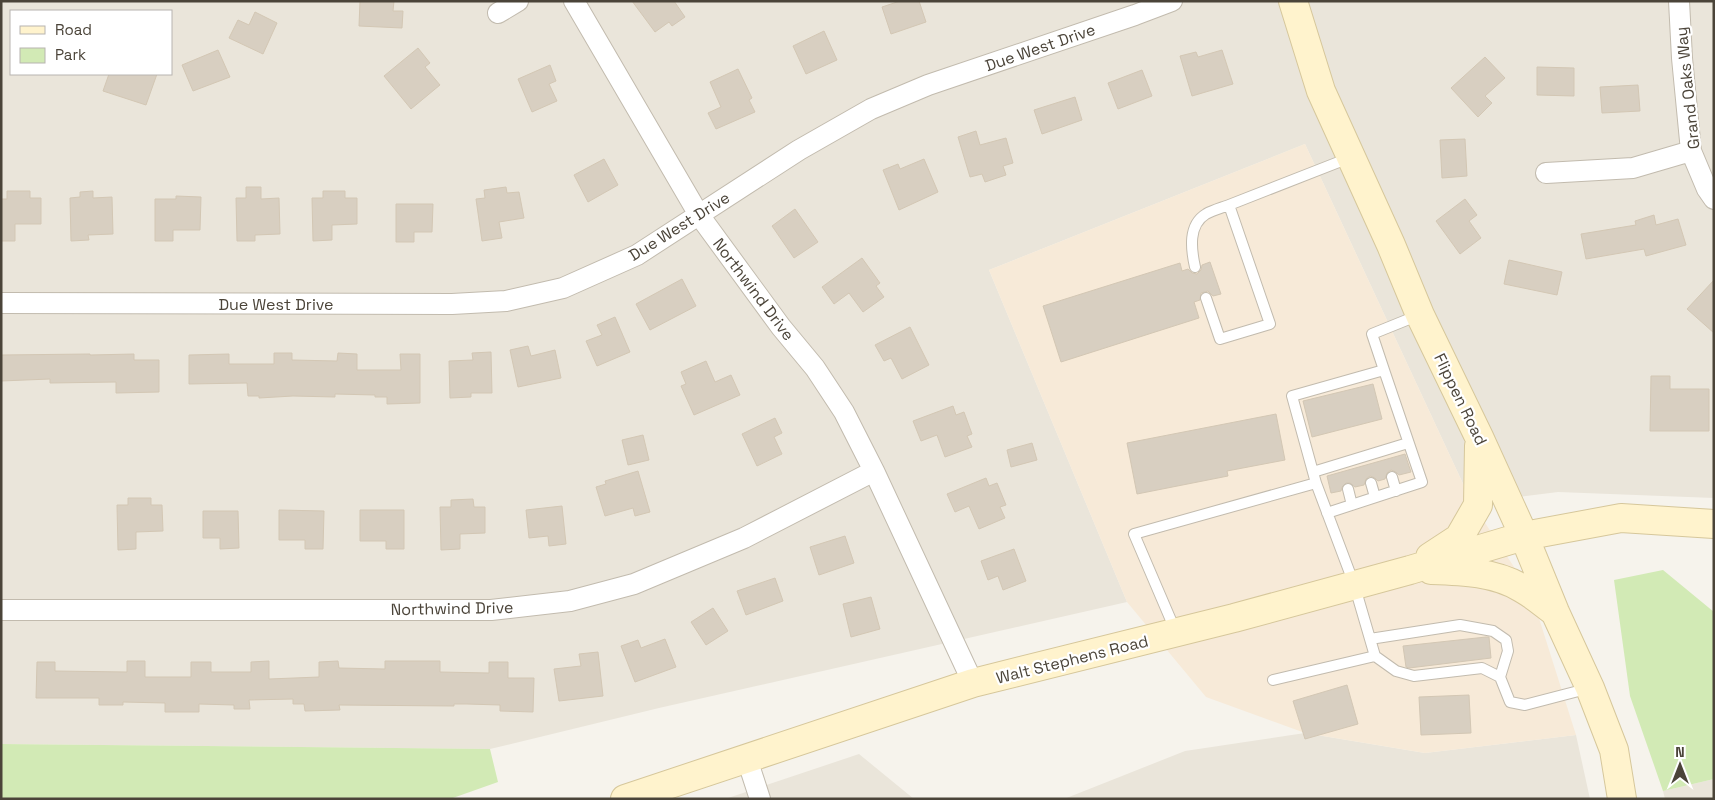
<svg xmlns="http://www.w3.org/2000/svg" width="1715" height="800" font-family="'Space Grotesk',sans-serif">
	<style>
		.residential { fill: #eae5da; fill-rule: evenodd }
		.commercial { fill: #f7ead8 }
		.green { fill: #d2eab5 }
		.building { fill: #d8cfc1; stroke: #d3c7b4 }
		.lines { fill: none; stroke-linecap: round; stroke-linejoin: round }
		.lane-casing { stroke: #c2bbae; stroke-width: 12 }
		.street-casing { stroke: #c2bbae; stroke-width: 22 }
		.secondary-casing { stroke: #d6c79b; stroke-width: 30 }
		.lane { stroke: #fff; stroke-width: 10 }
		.street { stroke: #fff; stroke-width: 20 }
		.secondary { stroke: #fff3cd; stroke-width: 28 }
		.labels { text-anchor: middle; stroke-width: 4.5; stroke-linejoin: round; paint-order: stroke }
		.street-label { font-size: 16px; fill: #4b4439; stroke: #fff }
	</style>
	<rect width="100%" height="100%" fill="#f6f3ec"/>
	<!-- residential -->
	<path class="residential" d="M1,1H1714V498L1558,492L1472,503L1305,144L989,270L1127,602L659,708L490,749L1,744ZM11,11H171V74H11Z
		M1305,733L1425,753L1576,735L1590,799H1064L1185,751Z
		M859,754L914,799H725Z
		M1714,779V799H1665L1663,791Z"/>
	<!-- commercial -->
	<path class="commercial" d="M1305,144L1472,503L1531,593L1576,735L1425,753L1305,733L1206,697L1127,602L989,270Z"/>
	<!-- green -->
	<path class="green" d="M1663,570L1714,612V779L1663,791L1630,696L1614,580Z
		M1,744L490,749L498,782L450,799H1Z"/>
	<!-- building -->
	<path class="building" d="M360,1H394L393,11H403L402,28L359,26Z
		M632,1H674L685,17L672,26L669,22L655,32Z
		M900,1H919L926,22L891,34L882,7Z
		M255,12L277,23L263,54L229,38L238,20L249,25Z
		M824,31L837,60L806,74L793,46Z
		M418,48L430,63L425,67L440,85L411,109L384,76Z
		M218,50L230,77L193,91L182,65Z
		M1222,50L1233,84L1192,96L1180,56L1196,52L1198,57Z
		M1485,57L1505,78L1485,96L1492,103L1478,117L1451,88Z
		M550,65L556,81L549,84L557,101L532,112L518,79Z
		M1537,67L1574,68V96L1537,95Z
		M738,69L752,98L749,100L755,112L716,129L708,113L721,107L710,82Z
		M1142,70L1152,96L1118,109L1108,83Z
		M109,74H157L146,105L103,91Z
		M1638,85L1640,111L1602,113L1600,87Z
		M1075,97L1082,120L1042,134L1034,110Z
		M976,131L980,145L1006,138L1013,163L1003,166L1006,175L985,182L982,174L970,177L958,137Z
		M1465,139L1467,176L1442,178L1440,140Z
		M604,159L618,185L588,202L574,175Z
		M924,159L938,192L899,210L883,170L898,164L900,169Z
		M246,187H261V199L279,198L280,234L255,235V241H237L236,198H246Z
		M506,187L507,193L519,192L524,218L499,222L502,238L482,241L476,199L485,198L484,190Z
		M7,191H30V198H41V224H15V241H1V199H7Z
		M93,191V198L112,197L113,234L88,235L89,240L71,241L70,198L80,197V192Z
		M323,191H345V198H357V224L332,225V240L313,241L312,198H323Z
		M176,196L201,197L200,230H173V241H155V199H176Z
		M1465,199L1477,215L1469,221L1481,238L1460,254L1436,221Z
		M396,204H433L432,232H414V242H396Z
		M795,209L818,242L794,258L772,226Z
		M1654,215L1656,225L1678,219L1686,245L1646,256L1644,249L1586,259L1581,234L1636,225L1635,221Z
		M862,258L880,283L876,286L884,297L863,312L849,293L834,304L822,287Z
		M1509,260L1562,272L1557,295L1504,284Z
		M1210,262L1221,294L1213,296L1208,291L1201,293L1200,300L1194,302L1199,318L1061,362L1043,306L1180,263L1182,271L1188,269L1192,273L1197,274L1201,270L1202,265Z
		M682,279L696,306L650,330L636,304Z
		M1714,280V333L1687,309Z
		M615,317L630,352L597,366L586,341L602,335L597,325Z
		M910,327L929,365L902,379L891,358L884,361L875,345Z
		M528,346L531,356L555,350L561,378L518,387L510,350Z
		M491,352L492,393H471V397L450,398L449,361L473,360L472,353Z
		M274,353H292V360L337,361L338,353L357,354V370H401L400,354H420V403L387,404V397H375V395L335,394V397L293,396L259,398V396H248L247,383L189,384V355L229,354V364H274Z
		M90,354V355L134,354V360H159V392L116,393V382L50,383V379L1,381V355Z
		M706,361L715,382L731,375L740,395L694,415L681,386L686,384L681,372Z
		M1651,376H1670V389H1709V431H1650Z
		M1373,384L1382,419L1312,437L1303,401Z
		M953,406L956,415L964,412L972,434L967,436L972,447L945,457L937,435L921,441L913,421Z
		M1276,414L1285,460L1227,471L1228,476L1137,494L1127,443Z
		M775,418L782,433L774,437L782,454L757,466L742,434Z
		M643,435L649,460L628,465L622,440Z
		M1032,443L1037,460L1011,467L1007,450Z
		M1405,454L1411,472L1399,475L1396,472L1391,470L1387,473L1385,479L1378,481L1375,478L1370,476L1366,479L1364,485L1355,487L1350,483H1346L1342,487L1341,491L1331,493L1327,476Z
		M638,471L650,512L635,516L633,508L605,516L596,487L606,484L605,481Z
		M986,478L989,486L997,483L1006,505L1000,507L1005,518L979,529L969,506L955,512L947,494Z
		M128,498H151V505H162L163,531L136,532V549L118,550L117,505H128Z
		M473,499L474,507H485V533L460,534V549L441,550L440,507H451V500Z
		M562,506L566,544L549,546L548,536L529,538L526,510Z
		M279,510L324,511L323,549H305V540H279Z
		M360,510H404V549H386V541H360Z
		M203,511H238L239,548L220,549V538H203Z
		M845,536L854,563L819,575L810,547Z
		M1014,549L1026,581L1003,590L998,576L988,580L981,561Z
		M775,578L783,601L746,615L737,591Z
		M871,597L880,629L851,637L843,604Z
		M713,608L728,631L706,645L691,622Z
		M1486,637H1489L1491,658L1409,668L1406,667L1403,646Z
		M665,639L676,667L635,682L621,646L638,640L641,648Z
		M598,652L603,696L559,701L554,669L581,666L579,654Z
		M127,661H145V677H191V662H211V672H251V662L269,661V679L319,677V662L338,661L339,668L385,669V661H440V672L489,673V662H508V678H534L533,712L500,711V705L467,704H454V706L339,705L340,710L305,711L304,704H293V699L249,700L250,709H234V705L199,704V712H165V703L123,702V705H99V698H36L37,662H55V671L127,672Z
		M1347,685L1358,724L1305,739L1293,701Z
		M1469,695L1471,733L1421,735L1419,697Z"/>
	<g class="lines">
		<!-- lane casing -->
		<g class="lane-casing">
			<path id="lane" d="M1195,267C1191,249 1188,225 1206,214C1213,210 1221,208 1229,205
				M1206,298L1220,339L1270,324L1229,205L1349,158
				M1313,472L1408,443
				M1392,477L1396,491
				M1371,483L1375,497
				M1348,489L1352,505
				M1327,513L1422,482L1384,370
				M1176,632L1134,534L1316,483L1292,396L1384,370L1372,334L1419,315
				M1370,639L1460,625L1493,631L1506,640L1508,651L1500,677
				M1375,656L1396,671L1414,676L1482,668L1500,677L1510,702L1525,705L1590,688
				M1273,680L1375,656L1354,584L1316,483"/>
		</g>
		<!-- street casing -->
		<g class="street-casing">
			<path id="street" d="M574,1L699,215L781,327L815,368L844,412L874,471L973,683
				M1679,1L1682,58L1691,151L1707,189L1714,199
				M498,13L518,1
				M1546,173L1633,168L1691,151
				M1,303L452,304L506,301L563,288L637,255L799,150L871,109L928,85L1135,15L1172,1
				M1,610H491L570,601L634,584L744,538L874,471
				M747,759L760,799"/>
		</g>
		<!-- secondary casing -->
		<g class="secondary-casing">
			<path id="secondary" d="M1293,1L1321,91L1391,245L1420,315L1479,437L1524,536L1555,612L1590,688L1614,750L1622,799
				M1430,557L1459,538L1478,505L1479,446
				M1431,570C1462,571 1496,572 1523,589C1534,595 1544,604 1555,612
				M625,799L973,683L1234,618L1410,570L1524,536L1621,518L1714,524"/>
		</g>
		<!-- lane -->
		<use href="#lane" class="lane"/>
		<!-- street -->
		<use href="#street" class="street"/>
		<!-- secondary -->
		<use href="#secondary" class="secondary"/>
	</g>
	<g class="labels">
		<!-- street labels -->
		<g class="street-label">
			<text transform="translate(1040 47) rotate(-19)" y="6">Due West Drive</text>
			<text transform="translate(1687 88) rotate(-96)" y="6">Grand Oaks Way</text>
			<text transform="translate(679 226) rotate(-32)" y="6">Due West Drive</text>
			<text transform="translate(754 289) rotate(53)" y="6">Northwind Drive</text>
			<text x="276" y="310">Due West Drive</text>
			<text transform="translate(1461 399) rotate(64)" y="6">Flippen Road</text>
			<text transform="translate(452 608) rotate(-1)" y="6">Northwind Drive</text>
			<text transform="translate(1072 659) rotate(-14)" y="6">Walt Stephens Road</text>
		</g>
	</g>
	<!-- border -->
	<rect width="1715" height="800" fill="none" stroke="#4b4439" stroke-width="5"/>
	<!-- legend -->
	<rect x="10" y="10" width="162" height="65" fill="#ffffff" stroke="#b7b4b0"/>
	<rect x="20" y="26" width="25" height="8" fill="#fff3cd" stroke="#b7b4b0"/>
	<text x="55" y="35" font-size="15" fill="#4b4439">Road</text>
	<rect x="20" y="48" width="25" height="15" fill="#d2eab5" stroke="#b7b4b0"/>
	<text x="55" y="60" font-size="15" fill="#4b4439">Park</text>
	<!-- north arrow -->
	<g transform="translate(1680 765)" stroke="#ffffff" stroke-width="4" paint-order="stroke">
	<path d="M0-4L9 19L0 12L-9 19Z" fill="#4b4439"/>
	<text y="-8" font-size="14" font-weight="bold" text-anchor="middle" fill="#4b4439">N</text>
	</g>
</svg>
